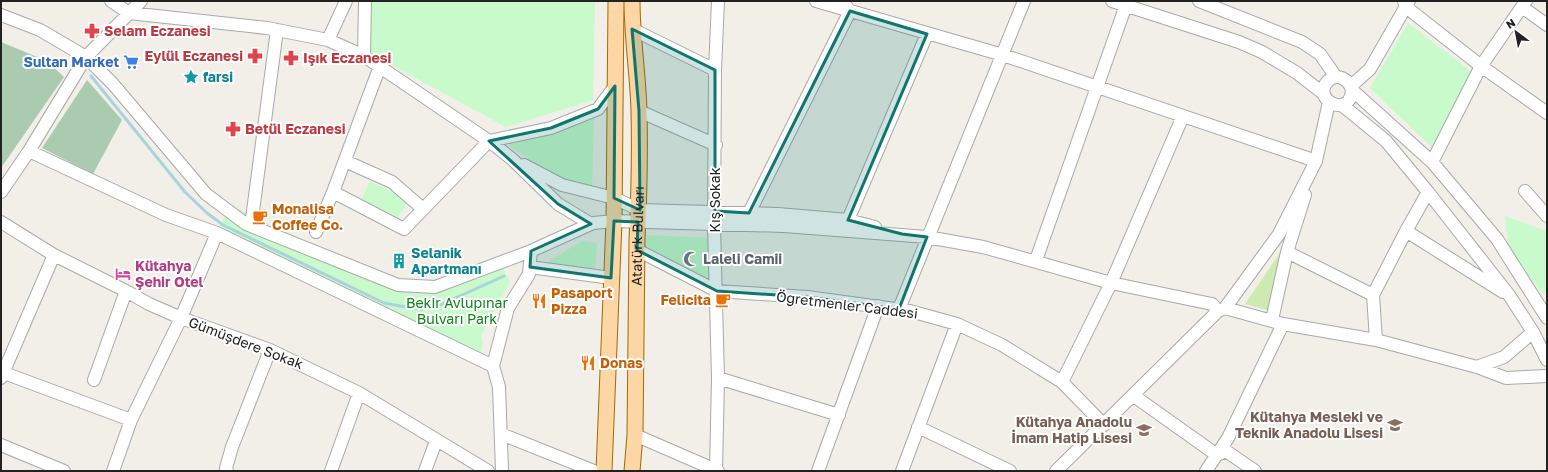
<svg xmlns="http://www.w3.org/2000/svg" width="1548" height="472" font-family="'Golos Text',sans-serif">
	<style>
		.grass { fill: #cdebb0 }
		.cemetery { fill: #aacbaf }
		.park { fill: #c8facc }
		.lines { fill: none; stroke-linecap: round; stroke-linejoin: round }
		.stream { stroke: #aad3df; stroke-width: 3 }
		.minor-casing { stroke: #a9a9a9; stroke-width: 14 }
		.major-casing { stroke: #a06b00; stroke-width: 17 }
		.minor { stroke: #fff; stroke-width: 12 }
		.major { stroke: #fcd6a4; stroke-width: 15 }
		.marked { fill: #0f766e; fill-opacity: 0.2; stroke: #0f766e; stroke-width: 3; stroke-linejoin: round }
		.labels { text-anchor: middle; stroke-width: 4; stroke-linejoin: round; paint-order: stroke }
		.health-label { font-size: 14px; font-weight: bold; fill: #be3a42; stroke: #fff; text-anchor: start }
		.shop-label { font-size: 14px; font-weight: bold; fill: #366cbe; stroke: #fff; text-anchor: end }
		.culture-label { font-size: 14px; font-weight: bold; fill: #0d838f; stroke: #fff; text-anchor: start }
		.street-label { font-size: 14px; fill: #222; stroke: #fff }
		.food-label { font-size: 14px; font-weight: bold; fill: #c56008; stroke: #fff; text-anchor: start }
		.worship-label { font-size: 14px; font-weight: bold; fill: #5b616d; stroke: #fff; text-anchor: start }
		.hotel-label { font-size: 14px; font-weight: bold; fill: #b23c85; stroke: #fff; text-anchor: start }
		.park-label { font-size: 14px; fill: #0c8416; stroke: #fff }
		.education-label { font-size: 14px; font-weight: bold; fill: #785e54; stroke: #fff; text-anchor: end }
	</style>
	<rect width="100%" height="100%" fill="#f2efe9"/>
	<!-- grass -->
	<path class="grass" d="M1282,250L1270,311L1245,304Z"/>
	<!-- cemetery -->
	<path class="cemetery" d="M1,42L47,61L64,77L1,168Z
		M87,80L122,120L93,174L42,148Z"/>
	<!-- park -->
	<path class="park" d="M368,1H595L593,100L506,127L366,51Z
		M1408,23L1473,73L1435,150L1370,88Z
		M594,116L592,189L558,178L508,145L552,134Z
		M370,181L408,200L398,219L361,200Z
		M230,205L398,285L445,280L498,257L510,282L481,336L483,342L480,358L217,233Z
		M1505,216L1547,231V291L1543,294L1509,251Z
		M646,235L711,238V284L645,252Z
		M582,241L597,243L595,271L551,267L549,261Z"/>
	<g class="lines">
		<!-- stream -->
		<path class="stream" d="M91,76L185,192L207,213L223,225L384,303L400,306L421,309L440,305L504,276"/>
		<!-- minor casing -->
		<g class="minor-casing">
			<path id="minor" d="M111,1L129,13L267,28L328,40L364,56L489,141L512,159L558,204L591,224
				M816,1L1003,55L1316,161
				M1112,1L1239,42L1262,52L1297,73L1324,94
				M1199,1L1302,42L1320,54L1336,77
				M1404,1L1406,7L1481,66L1547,113
				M1522,7L1547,25
				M1,15L40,30L86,57L113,84L206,194L246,224L398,285L435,287L531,251L593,223L614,221L784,226L927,237L983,247L1111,283L1212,304L1218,311L1225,308L1283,324L1376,340L1477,367L1506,378L1547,376
				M632,29L715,70
				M328,40L346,1
				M364,56L365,1
				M380,66L333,192L404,229L489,141L551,128L598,109L615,86
				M1351,86L1370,69L1409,1
				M1352,90C1350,120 1310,99 1328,81C1338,72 1349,80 1352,90L1432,162L1497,239L1547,318
				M1342,105L1386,141L1428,192L1509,295L1533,332L1547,360
				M639,111L716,145
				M29,151L166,215L217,233L493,366L499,387L502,471
				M345,161L392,182L423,209
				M1432,162L1481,66L1526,1
				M524,165L562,185L614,198L640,210L778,214L848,220L875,227
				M1525,191L1547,216
				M1,192L29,151L86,57L141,1
				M1428,192L1406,231L1503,292
				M749,213L850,11L846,6
				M848,220L927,34
				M1,222L54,255L126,291L149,304L181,318L270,350L359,393L488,471
				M251,226L277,30
				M316,232L333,192
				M637,250L717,291L807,297L910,311L957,324L1002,345L1062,382L1104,425
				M1287,252L1373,295
				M1036,260L1126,5
				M530,267L611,278
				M1225,308L1279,234L1316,161L1329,102
				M899,309L1024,1
				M1272,320L1287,252L1305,195
				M1376,340L1373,295L1406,231
				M493,366L508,308L529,274L531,251
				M1477,367L1504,357L1533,332
				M4,373L131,420
				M1,378L54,255
				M718,378L839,415
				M94,380L126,291
				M1062,382L1111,283L1183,116
				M1134,396L1217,455L1226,451L1255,471
				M918,427L1010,471
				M501,434L594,471
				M635,435L718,471
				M1,445L64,471
				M113,471L131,420L181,318L217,233
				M227,471L226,468L232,447L270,350
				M331,471L359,393
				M425,471L436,441
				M716,471L718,378L714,225L715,70L718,1
				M818,471L878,306
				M902,471L957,324
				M1056,471L1218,311
				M1206,471L1228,438L1283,324"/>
		</g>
		<!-- major casing -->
		<g class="major-casing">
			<g id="major">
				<path d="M604,471L614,221L616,1"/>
				<path id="s1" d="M632,471L635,435L637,240C639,197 640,154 639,111C638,74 632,38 632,1"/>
			</g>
		</g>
		<!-- minor -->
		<use href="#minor" class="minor"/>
		<!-- major -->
		<use href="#major" class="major"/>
	</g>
	<!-- marked area -->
	<path class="marked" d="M850,11L927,34L848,220L902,234L927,237L899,309L807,297L717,291L637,250L638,222L614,221L611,278L530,267L531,251L591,224L558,204L489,141L551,128L598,109L615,86L614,198L640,210L639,111L632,29L715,70V211L749,213Z"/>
	<!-- icons -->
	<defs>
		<g id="pharmacy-bare" transform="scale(1.2)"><path d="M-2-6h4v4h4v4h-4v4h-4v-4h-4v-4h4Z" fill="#e0444e" stroke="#fff" stroke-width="2.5" paint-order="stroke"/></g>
		<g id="supermarket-bare" transform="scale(1.2)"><path d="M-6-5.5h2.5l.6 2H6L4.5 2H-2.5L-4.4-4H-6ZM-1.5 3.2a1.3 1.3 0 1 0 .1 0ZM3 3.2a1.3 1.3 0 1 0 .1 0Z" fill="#3f7fe0" stroke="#fff" stroke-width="2.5" paint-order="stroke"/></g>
		<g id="sight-bare" transform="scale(1.2)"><path d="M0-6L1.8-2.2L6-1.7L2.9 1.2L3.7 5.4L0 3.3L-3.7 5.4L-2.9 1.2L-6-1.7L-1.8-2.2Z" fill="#0f9aa8" stroke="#fff" stroke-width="2.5" paint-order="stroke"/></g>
		<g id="cafe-bare" transform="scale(1.2)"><path d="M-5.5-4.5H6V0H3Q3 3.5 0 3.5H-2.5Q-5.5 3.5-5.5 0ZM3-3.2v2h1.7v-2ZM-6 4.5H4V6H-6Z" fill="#e8710a" stroke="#fff" stroke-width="2.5" paint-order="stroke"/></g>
		<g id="mosque-bare" transform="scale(1.2)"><path d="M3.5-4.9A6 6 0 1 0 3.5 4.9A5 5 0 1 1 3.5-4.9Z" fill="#6b7280" stroke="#fff" stroke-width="2.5" paint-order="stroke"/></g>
		<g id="building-bare" transform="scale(1.2)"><path d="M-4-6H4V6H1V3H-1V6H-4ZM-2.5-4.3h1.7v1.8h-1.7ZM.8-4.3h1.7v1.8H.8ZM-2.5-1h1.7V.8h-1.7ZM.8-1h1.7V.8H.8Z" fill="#0f9aa8" stroke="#fff" stroke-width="2.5" paint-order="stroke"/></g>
		<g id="hotel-bare" transform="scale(1.2)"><path d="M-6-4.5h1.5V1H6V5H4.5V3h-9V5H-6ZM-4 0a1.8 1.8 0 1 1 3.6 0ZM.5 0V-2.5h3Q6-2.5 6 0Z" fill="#d1479c" stroke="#fff" stroke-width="2.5" paint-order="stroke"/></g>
		<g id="restaurant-bare" transform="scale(1.2)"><path d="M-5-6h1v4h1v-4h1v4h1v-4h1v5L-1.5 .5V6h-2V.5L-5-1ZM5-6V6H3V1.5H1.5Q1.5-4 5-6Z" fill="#e8710a" stroke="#fff" stroke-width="2.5" paint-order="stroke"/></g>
		<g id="school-bare" transform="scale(1.2)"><path d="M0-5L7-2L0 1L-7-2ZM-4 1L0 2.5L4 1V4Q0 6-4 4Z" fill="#8d6e63" stroke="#fff" stroke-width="2.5" paint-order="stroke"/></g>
	</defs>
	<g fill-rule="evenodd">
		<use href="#pharmacy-bare" x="92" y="31"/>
		<use href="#pharmacy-bare" x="255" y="56"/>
		<use href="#pharmacy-bare" x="291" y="58"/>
		<use href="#supermarket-bare" x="131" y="62"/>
		<use href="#sight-bare" x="191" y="77"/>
		<use href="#pharmacy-bare" x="233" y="129"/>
		<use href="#cafe-bare" x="260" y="217"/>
		<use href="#mosque-bare" x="691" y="259"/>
		<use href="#building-bare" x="399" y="261"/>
		<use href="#hotel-bare" x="123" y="274"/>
		<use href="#cafe-bare" x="723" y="300"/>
		<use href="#restaurant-bare" x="539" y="301"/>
		<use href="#restaurant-bare" x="588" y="363"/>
		<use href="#school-bare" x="1395" y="425"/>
		<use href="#school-bare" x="1144" y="430"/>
	</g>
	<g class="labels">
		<!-- health labels -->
		<g class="health-label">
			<text x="104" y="36">Selam Eczanesi</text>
			<text x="243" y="61" text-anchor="end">Eylül Eczanesi</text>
			<text x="303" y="63">Işık Eczanesi</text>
			<text x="245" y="134">Betül Eczanesi</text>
		</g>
		<!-- shop labels -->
		<g class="shop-label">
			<text x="119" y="67">Sultan Market</text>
		</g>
		<!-- culture labels -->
		<g class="culture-label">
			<text x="203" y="82">farsi</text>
			<text x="411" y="258">Selanik<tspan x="411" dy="16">Apartmanı</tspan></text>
		</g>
		<!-- street labels -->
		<g class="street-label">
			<text transform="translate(715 200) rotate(-90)" y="5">Kış Sokak</text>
			<text dy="5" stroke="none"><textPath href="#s1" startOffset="235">Atatürk Bulvarı</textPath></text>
			<text transform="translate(847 305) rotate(7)" y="5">Öğretmenler Caddesi</text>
			<text transform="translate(246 343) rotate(21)" y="5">Gümüşdere Sokak</text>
		</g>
		<!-- food labels -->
		<g class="food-label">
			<text x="272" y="214">Monalisa<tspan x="272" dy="16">Coffee Co.</tspan></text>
			<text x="551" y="298">Pasaport<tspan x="551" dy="16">Pizza</tspan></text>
			<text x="711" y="305" text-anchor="end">Felicita</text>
			<text x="600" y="368">Donas</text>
		</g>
		<!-- worship labels -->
		<g class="worship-label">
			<text x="703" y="264">Laleli Camii</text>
		</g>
		<!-- hotel labels -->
		<g class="hotel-label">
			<text x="135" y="271">Kütahya<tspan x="135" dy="16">Şehir Otel</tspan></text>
		</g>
		<!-- park labels -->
		<g class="park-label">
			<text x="457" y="308">Bekir Avlupınar<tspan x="457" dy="16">Bulvarı Park</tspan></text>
		</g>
		<!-- education labels -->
		<g class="education-label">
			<text x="1383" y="422">Kütahya Mesleki ve<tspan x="1383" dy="16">Teknik Anadolu Lisesi</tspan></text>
			<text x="1132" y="427">Kütahya Anadolu<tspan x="1132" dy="16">İmam Hatip Lisesi</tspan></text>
		</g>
	</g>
	<!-- border -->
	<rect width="1548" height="472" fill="none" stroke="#222222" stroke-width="4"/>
	<!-- north arrow -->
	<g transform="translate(1516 32) rotate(328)" stroke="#ffffff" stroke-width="3" paint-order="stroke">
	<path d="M0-3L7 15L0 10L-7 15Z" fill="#222222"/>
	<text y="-6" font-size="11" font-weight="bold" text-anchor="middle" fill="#222222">N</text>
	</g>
</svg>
